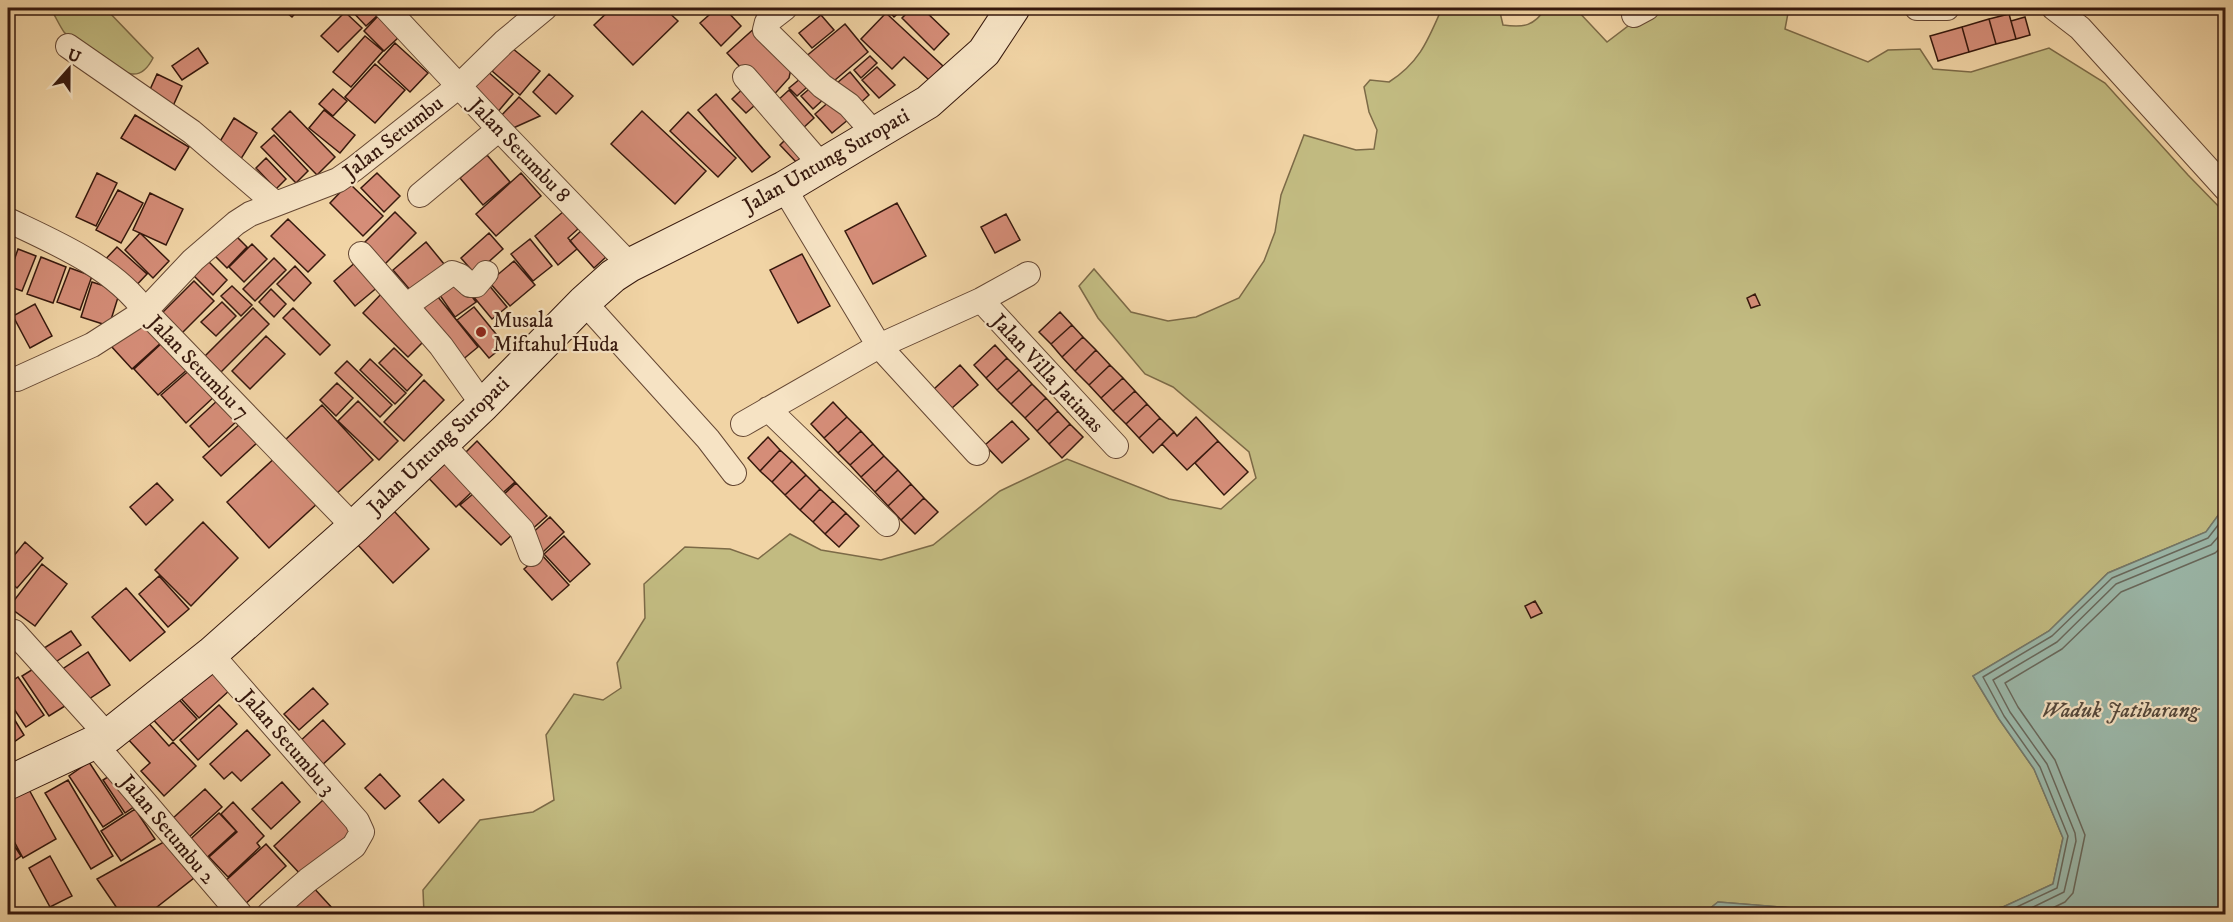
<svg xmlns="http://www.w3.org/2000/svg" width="2233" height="922" font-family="'IM FELL DW Pica',serif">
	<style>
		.green { fill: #c2bb81; stroke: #7c6a47; stroke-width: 1.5 }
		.water { fill: #9bb8aa; stroke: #73786b; stroke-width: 1.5 }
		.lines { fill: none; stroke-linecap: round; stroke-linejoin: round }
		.shore { stroke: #68685c; stroke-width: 1.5 }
		.building { fill: #d58d78; stroke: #36180d; stroke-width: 1.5 }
		.street-casing { stroke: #654733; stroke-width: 26 }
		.secondary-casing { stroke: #36180d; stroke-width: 35 }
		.street { stroke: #f6e3c4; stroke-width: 24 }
		.secondary { stroke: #f6e3c4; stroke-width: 33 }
		.poi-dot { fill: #8f2418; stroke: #f6e3c4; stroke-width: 2 }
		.labels { text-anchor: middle; stroke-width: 4.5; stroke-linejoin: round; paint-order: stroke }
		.street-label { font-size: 21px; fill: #36180d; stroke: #f6e3c4 }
		.poi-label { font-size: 21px; fill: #36180d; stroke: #f6e3c4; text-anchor: start }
		.water-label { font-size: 22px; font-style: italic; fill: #54483c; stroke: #f6e3c4 }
	</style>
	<rect width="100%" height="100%" fill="#f1d4a5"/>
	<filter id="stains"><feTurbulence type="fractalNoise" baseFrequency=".00333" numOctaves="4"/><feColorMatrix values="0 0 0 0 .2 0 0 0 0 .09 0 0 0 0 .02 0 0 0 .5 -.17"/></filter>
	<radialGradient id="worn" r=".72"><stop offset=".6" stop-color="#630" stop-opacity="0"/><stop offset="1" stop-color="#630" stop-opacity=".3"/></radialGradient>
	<!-- green -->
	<path class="green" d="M50,8H105L153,58C149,66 143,75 132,74C119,73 73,43 64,32C59,25 55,15 50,8Z
		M1442,8H1499L1503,25C1524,28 1534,26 1546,8H1575L1607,42L1640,17L1674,8H1789L1785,29L1868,62L1888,50L1920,49L1933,69L1971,72L2049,48L2105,83L2188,175L2225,213V506L2206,532L2108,573L2049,631L1973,676L1999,719L2034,769L2063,838L2053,884L2003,907L1965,914H1864L1718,902L1703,914H424L423,890L480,820L533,812L554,800L546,735L574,694L603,700L621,688L617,663L645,618L644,584L685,547L730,549L758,559L790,534L821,550L881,560L933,545L1000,491L1067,459L1169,499L1221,509L1256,478L1249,452L1173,387L1145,374L1098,318L1079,286L1094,269L1131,312L1168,321L1196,317L1239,298L1264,261L1275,232L1281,195L1304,135L1356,150L1374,149L1377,130L1369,112L1364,87L1370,80L1389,82C1420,62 1428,40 1442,8Z"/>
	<!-- water -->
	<path class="water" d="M2225,506V914H1965L2003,907L2053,884L2063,838L2034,769L1999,719L1973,676L2049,631L2108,573L2206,532Z
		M1718,902L1845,912L1864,914H1703Z"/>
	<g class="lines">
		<!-- shore -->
		<path class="shore" d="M1713,914L1721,908L1799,914
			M1996,914L2006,912L2057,888L2068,836L2040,767L2004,716L1983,677L2052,636L2112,578L2208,538L2226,515
			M2019,914L2064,892L2076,841L2075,833L2047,764L2010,712L1993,680L2057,642L2116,584L2211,545L2226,528
			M2040,914L2065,902L2073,893L2085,835L2055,760L2018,707L2005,683L2062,649L2121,592L2215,553L2226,543"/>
	</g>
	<!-- building -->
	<path class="building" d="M281,8H300L292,17Z
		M349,8H373L379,14L366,26Z
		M612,8H664L678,21L633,65L594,25Z
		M717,8H724L741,26L721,46L700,23Z
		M750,8H778L763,21Z
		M886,8H904L894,17Z
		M912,8H922L949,34L934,50L902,18Z
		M943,8H955L950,14Z
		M345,12L362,28L338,52L321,36Z
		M886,13L943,66L929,80L904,57L892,69L861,39Z
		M2009,14L2016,39L1996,44L1989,19Z
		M821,15L834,30L812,48L799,33Z
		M378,16L399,37L384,51L364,31Z
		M2025,17L2030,35L2016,39L2011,21Z
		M1989,19L1996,44L1969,52L1962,27Z
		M845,24L868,52L828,86L804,58Z
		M757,26L793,60L789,78L770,99L727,53Z
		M1962,27L1969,52L1938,61L1930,36Z
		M365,36L383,51L351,87L333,72Z
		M395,43L428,73L410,92L378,62Z
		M198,48L208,63L182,80L172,66Z
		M512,48L540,71L520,95L492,71Z
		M870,56L877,63L861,78L854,70Z
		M375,64L405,90L375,123L345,97Z
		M877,67L895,85L879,98L862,80Z
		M486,70L513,94L496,114L468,90Z
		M850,72L869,95L857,106L837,83Z
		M157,74L182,86L173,106L148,94Z
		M549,74L573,96L556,114L533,92Z
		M806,74L813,82L797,96L789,88Z
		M749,83L763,98L746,113L732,99Z
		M815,84L826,97L813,109L801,96Z
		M333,89L347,101L333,116L319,104Z
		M789,90L814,118L802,129L776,102Z
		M716,94L770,157L752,172L698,110Z
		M519,97L540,116L511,129L499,118Z
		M832,99L849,119L832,133L815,114Z
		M324,110L355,135L340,153L309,128Z
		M290,111L335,157L317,175L272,129Z
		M642,111L706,171L675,204L611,144Z
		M688,112L736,158L718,177L670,131Z
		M135,115L189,147L175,170L121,138Z
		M234,118L257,133L239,162L216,148Z
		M274,135L308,171L296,183L261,147Z
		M790,135L807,153L797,163L780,145Z
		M487,155L510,182L483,205L460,178Z
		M266,158L286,179L276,189L256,168Z
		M97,173L117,183L96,226L76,217Z
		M377,173L400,196L384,212L361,188Z
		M521,173L541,196L496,236L476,214Z
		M349,183L383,216L363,236L330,203Z
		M118,190L143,203L121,243L96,230Z
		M150,193L183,209L166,245L133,230Z
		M897,203L926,256L873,284L845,231Z
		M564,211L578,229L568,238L577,249L558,265L535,236Z
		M395,212L416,233L384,265L363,244Z
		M1006,214L1020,240L995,253L981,227Z
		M288,219L325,255L308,272L271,236Z
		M582,230L606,257L594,268L570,241Z
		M140,233L169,261L153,278L125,250Z
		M489,233L503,249L475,274L461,258Z
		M234,234L247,247L227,268L213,254Z
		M530,239L552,266L533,281L511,254Z
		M426,242L444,264L411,291L393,270Z
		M252,244L267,259L244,282L229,267Z
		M117,247L147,274L130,292L100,265Z
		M18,249L36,256L22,291L8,286V278Z
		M802,254L830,306L798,323L770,270Z
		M203,256L227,280L213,295L189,271Z
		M41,257L66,267L53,303L27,294Z
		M274,258L286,270L255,301L243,289Z
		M357,261L379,286L355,306L334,281Z
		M514,261L535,285L510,306L489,282Z
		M295,266L311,283L294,301L277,284Z
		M70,268L92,276L80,310L57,302Z
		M459,279L476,302L455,317L439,294Z
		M194,281L214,301L179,336L159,316Z
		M92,282L120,291L109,326L81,317Z
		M488,284L507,307L492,319L473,296Z
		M232,286L252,305L241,316L221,296Z
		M271,289L286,304L274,317L259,302Z
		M384,291L430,335L408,357L363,313Z
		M434,292L478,347L461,361L417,305Z
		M1755,294L1760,305L1751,308L1747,298Z
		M222,302L236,316L216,336L201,322Z
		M35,304L52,336L30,348L13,316Z
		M474,307L505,345L489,358L457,320Z
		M253,308L269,324L221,372L205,356Z
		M293,308L330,345L320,355L283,318Z
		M1060,312L1072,325L1051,344L1039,332Z
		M142,318L163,341L132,369L111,346Z
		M1072,325L1083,337L1062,357L1051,344Z
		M266,336L285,354L250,389L232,371Z
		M1083,337L1096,350L1075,371L1062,357Z
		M163,342L188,369L158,395L134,369Z
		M995,345L1007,358L986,378L974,365Z
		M394,348L422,375L407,391L379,363Z
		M1096,350L1110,365L1089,385L1075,371Z
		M1007,358L1019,370L997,390L986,378Z
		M370,359L406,393L395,404L360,370Z
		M347,361L392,405L380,417L335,373Z
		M960,365L978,385L952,408L934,389Z
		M1110,365L1123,378L1101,398L1089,385Z
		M193,367L217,394L186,423L161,395Z
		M1019,370L1032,384L1011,404L997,390Z
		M1123,378L1135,391L1113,411L1101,398Z
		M424,380L444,400L404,441L384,422Z
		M337,383L353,398L336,416L320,400Z
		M1032,384L1046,398L1025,418L1011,404Z
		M1135,391L1147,404L1126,424L1113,411Z
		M1046,398L1058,411L1037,431L1025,418Z
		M219,399L238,420L209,447L190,426Z
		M358,401L398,441L379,460L338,421Z
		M833,402L847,417L824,438L811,424Z
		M1147,404L1160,418L1139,438L1126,424Z
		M322,405L373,460L335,495L284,441Z
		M1058,411L1070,424L1049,444L1037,431Z
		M847,417L861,431L838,453L824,438Z
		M1196,417L1218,441L1187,470L1162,444L1174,432L1177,436Z
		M1160,418L1174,432L1153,453L1139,438Z
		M1012,421L1029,439L1002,463L985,445Z
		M241,423L258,442L221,476L203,457Z
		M1070,424L1083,437L1062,458L1049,444Z
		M861,431L873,444L850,465L838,453Z
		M768,437L780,450L760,471L748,458Z
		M477,441L515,482L498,497L461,457Z
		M1218,441L1248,472L1224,495L1195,463Z
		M873,444L884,456L861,477L850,465Z
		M444,449L478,486L456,507L421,470Z
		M780,450L792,461L772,482L760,471Z
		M278,455L320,501L269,548L227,502Z
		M884,456L898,470L875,492L861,477Z
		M792,461L806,475L785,495L772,482Z
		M898,470L911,484L888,506L875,492Z
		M806,475L820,489L800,510L785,495Z
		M157,483L173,500L146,525L130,507Z
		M516,483L547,516L530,531L500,498Z
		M911,484L924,498L901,520L888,506Z
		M480,488L513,534L501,545L460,505Z
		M820,489L833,501L813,522L800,510Z
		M924,498L938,512L915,534L901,520Z
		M833,501L846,513L825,534L813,522Z
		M394,511L429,549L393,583L358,545Z
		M846,513L859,526L839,547L825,534Z
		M550,517L564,532L543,552L529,536Z
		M203,522L238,558L191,606L155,570Z
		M564,536L590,564L570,582L544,554Z
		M25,542L43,558L17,588L8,580V563Z
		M541,554L569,585L552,600L524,569Z
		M42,564L67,584L35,626L9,607Z
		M159,576L189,609L168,627L139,594Z
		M126,588L165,632L130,661L92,617Z
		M1535,601L1542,613L1531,618L1525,606Z
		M71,631L81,645L51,665L41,650Z
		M88,652L110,685L83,703L61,670Z
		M204,662L230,690L199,718L174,691Z
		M38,666L65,706L49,716L22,676Z
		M18,677L44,715L26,727L8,700V684Z
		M313,688L328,704L299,730L284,714Z
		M171,691L197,719L173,741L147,713Z
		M219,705L237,724L198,760L180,740Z
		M8,709L24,735L8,746Z
		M145,719L169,746L173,742L196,766L164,796L141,771L150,763L126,737Z
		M323,720L345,744L320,767L298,743Z
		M247,730L270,755L241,781L232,772L224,779L210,764Z
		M89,762L123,814L103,827L69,776Z
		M114,773L141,802L125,813L103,780Z
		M380,774L400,796L385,809L365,788Z
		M443,779L464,800L439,823L419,801Z
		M68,780L113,856L91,869L45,793Z
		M282,782L300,802L271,829L252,809Z
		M27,786L56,839L23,858L8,830V796Z
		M205,789L222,807L189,837L172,819Z
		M323,800L352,831L303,877L274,846Z
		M233,802L264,836L257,843L260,847L228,877L209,857L237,832L221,814Z
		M135,809L155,839L121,861L101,831Z
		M219,813L236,831L202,862L185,844Z
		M8,836L21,856L8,865Z
		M171,838L199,874L148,914H121L97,879Z
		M266,844L286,866L242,907L222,884Z
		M50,856L72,896L50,907L29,868Z
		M312,886L333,909L327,914H281Z"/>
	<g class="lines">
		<!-- street casing -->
		<g class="street-casing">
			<path id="street" d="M386,8L499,129L630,265
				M785,8L767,22L765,30L822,86L849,105L875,134
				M1917,8H1947
				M2054,8L2080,28L2226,189
				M1634,15L1647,8
				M68,46L192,132L276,204
				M745,77L822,166
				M784,188L879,346L977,453
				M420,195L499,129
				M8,220C54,242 114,267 145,311L193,260L236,223L250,214L338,180L354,169L459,86L504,42L545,8
				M361,254L441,346L483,405
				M981,300L1116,446
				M584,302L708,439L734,473
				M407,305L452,273L460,276L470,285H476L486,273
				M17,379L92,345L145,311L354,527
				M768,409L887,524
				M743,424L879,346L981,300L1028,274
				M442,444L522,530L531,554
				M14,632L108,736
				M211,654L357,821L362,832L354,846L308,880L269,914
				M95,744L240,914"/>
		</g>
		<!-- secondary casing -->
		<g class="secondary-casing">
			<path id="secondary" d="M8,783L108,736L211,654L354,527L483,405L584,302L613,276L630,265L784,188L928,102L984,52L1013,8"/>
		</g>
		<!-- street -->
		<use href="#street" class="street"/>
		<!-- secondary -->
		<use href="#secondary" class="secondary"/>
	</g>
	<!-- markers -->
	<circle class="poi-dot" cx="481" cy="332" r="6"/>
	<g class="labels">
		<!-- street labels -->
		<g class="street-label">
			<text transform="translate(393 137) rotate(-38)" y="7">Jalan Setumbu</text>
			<text transform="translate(520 150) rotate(46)" y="7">Jalan Setumbu 8</text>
			<text transform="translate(826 160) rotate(-30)" y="7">Jalan Untung Suropati</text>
			<text transform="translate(199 367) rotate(46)" y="7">Jalan Setumbu 7</text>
			<text transform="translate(1048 373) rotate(47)" y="7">Jalan Villa Jatimas</text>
			<text transform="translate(438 445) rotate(-44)" y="7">Jalan Untung Suropati</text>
			<text transform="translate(288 742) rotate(49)" y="7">Jalan Setumbu 3</text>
			<text transform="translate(168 829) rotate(50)" y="7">Jalan Setumbu 2</text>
		</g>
		<!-- poi labels -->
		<g class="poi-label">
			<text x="493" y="327">Musala<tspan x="493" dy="24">Miftahul Huda</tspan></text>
		</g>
		<!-- water labels -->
		<g class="water-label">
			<text x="2120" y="717">Waduk Jatibarang</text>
		</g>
	</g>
	<!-- margin -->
	<rect width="2233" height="922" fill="none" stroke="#f1d4a5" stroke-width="30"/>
	<rect x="9" y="9" width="2215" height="904" fill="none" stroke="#36180d" stroke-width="3"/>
	<rect x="15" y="15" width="2203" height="892" fill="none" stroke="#36180d" stroke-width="1.5"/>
	<!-- north arrow -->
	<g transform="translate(69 69) rotate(21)" stroke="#f6e3c4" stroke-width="4.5" paint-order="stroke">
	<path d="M0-4.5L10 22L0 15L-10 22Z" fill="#36180d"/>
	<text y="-9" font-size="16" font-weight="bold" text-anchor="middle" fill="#36180d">U</text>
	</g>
	<rect width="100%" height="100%" filter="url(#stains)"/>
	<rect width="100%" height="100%" fill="url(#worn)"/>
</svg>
